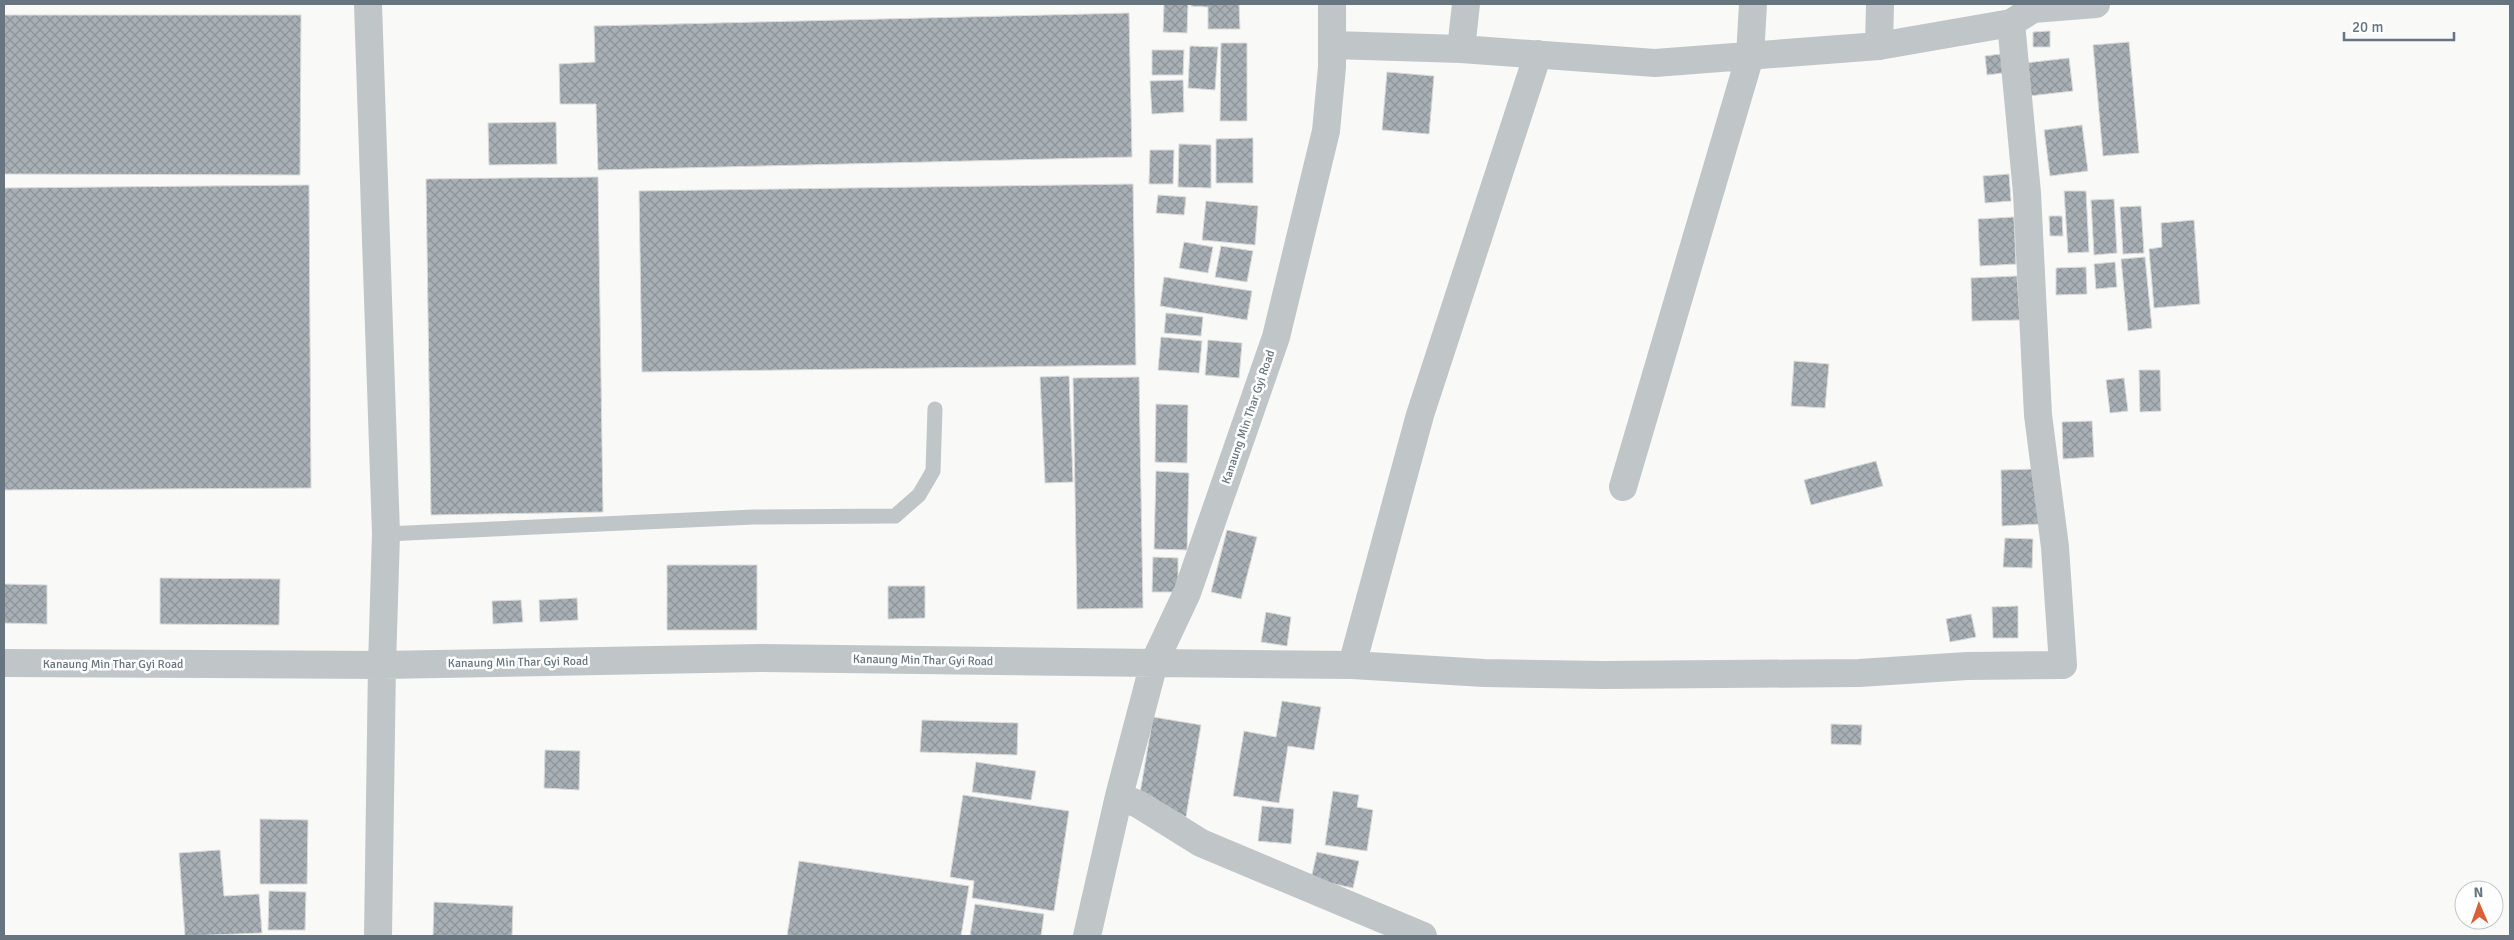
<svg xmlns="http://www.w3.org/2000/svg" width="2514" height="940" font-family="Signika,sans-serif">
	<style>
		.building { fill: url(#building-cross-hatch); stroke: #dbdbd9 }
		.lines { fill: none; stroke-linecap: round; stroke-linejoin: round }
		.service { stroke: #c0c5c8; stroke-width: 15 }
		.minor { stroke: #c0c5c8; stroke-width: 28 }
		.labels { text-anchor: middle; stroke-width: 5; stroke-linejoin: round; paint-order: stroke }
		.street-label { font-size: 12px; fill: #667580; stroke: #fff }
	</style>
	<defs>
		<pattern id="building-cross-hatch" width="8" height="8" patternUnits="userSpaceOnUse" patternTransform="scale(1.25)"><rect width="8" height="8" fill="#a8b0b6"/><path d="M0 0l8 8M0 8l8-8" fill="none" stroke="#8d9499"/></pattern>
	</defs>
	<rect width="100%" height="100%" fill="#f9f9f7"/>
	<!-- building -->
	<path class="building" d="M1164,4H1188L1187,33L1163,32Z
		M1191,4H1239L1240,29H1208V7L1191,6Z
		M1129,13L1132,157L598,170L596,104H560L559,64L595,62L594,26Z
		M4,15H301L300,175L4,174Z
		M2050,31V47H2033V32Z
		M2129,42L2139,153L2103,156L2093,45Z
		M1221,43H1247V121H1220Z
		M1190,46L1218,47L1215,90L1188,88Z
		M1152,50H1184L1183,75H1152Z
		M2001,54L2003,73L1987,75L1985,56Z
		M2069,58L2073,91L2029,96L2025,63Z
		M1387,72L1434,76L1429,134L1382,130Z
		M1183,80L1184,112L1152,114L1150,81Z
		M556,122L557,164L489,165L488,123Z
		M2082,125L2088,171L2050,176L2044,130Z
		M1253,138V183H1216V139Z
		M1179,144L1211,145V188L1178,187Z
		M1150,150H1174L1173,184H1149Z
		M2009,174L2011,201L1985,203L1983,176Z
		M598,177L603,512L431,515L426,179Z
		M1133,184L1136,365L642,372L639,191Z
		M309,185L311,488L4,490V188Z
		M2064,191H2086L2089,252L2068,253Z
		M1158,195L1186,197L1184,215L1156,213Z
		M2114,199L2117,253L2094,255L2091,200Z
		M1206,201L1258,206L1255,245L1202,240Z
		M2141,206L2144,253L2123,254L2120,207Z
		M2049,216H2062L2063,236H2050Z
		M2014,217L2016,264L1980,266L1978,219Z
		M2194,220L2200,304L2154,308L2149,249L2162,247L2161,223Z
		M1184,242L1213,247L1208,273L1179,268Z
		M1221,246L1253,251L1247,282L1215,277Z
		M2145,257L2152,328L2128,331L2121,259Z
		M2115,262L2117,287L2096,289L2094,264Z
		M2086,267L2087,294L2056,295V268Z
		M2017,276L2020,320L1972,321L1971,278Z
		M1164,277L1252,291L1247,320L1160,306Z
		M1166,313L1203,317L1201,336L1164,333Z
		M1161,337L1202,341L1199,373L1158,370Z
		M1208,340L1242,343L1239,378L1205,375Z
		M1794,361L1829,364L1825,408L1791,406Z
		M2139,370H2160L2161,411L2140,412Z
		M1069,376L1073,482L1045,483L1040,377Z
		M1139,377L1143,608L1077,609L1073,378Z
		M2124,378L2128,411L2110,413L2106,380Z
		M1156,404L1188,405L1187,463L1155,462Z
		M2092,421L2094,457L2063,459L2062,422Z
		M1876,461L1883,486L1811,505L1804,480Z
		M2037,469L2039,524L2002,526L2001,470Z
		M1156,471L1189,473L1187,550L1154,549Z
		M1227,530L1257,537L1241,599L1211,592Z
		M2005,538L2033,539L2032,568L2003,567Z
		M1153,557L1178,558V592H1152Z
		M667,565H757V630H667Z
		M160,578L280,579L279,625L160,624Z
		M4,584L47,585V624L4,623Z
		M888,586H925V618L888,619Z
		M577,598L578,620L540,622L539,600Z
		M521,600L523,622L493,624L492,601Z
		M2018,606V638H1993L1992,607Z
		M1266,612L1291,617L1287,646L1261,642Z
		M1971,614L1976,637L1950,642L1946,619Z
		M1282,701L1321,707L1314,750L1288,746L1279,803L1233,796L1244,731L1276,737Z
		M1153,717L1201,725L1186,817L1140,793Z
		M922,720L1018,723L1017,755L920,752Z
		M1831,724L1862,725L1861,745L1831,744Z
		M545,750L580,751L579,790L544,788Z
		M976,762L1036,771L1031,800L972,792Z
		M1333,791L1359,795L1357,807L1373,810L1367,851L1325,845Z
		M963,795L1069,811L1054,911L972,898L974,881L950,877Z
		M1262,806L1294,809L1291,844L1258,841Z
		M260,819L308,820L307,884H260Z
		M220,850L224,896L259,894L262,933L185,936L179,853Z
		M1317,852L1359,861L1353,888L1311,879Z
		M799,861L969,886L961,936H787Z
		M269,891L306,892L305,930H268Z
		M434,902L513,906L512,936H433Z
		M975,904L1044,914L1041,936H970Z"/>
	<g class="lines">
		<!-- service -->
		<path class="service" d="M386,534L754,517L895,516L919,495L933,471L935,409"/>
		<!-- minor -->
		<path class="minor" d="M368,4L386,534L382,665L378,936
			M2033,9L2096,4
			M1333,45L1461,49L1655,63L1879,46L2011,23L2033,9L2035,4
			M1879,46L1880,4
			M1461,49L1466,4
			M1623,487L1750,56L1753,4
			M4,663L382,665L760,658L1154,663L1187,593L1276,337L1326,131L1332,67V4
			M1352,665L1420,415L1538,54
			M1087,936L1119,796
			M1423,936L1201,843L1140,805L1119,796L1154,663L1352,665L1484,673L1604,675L1859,673L1967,666L2063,665L2055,547L2038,415L2027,193L2011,23"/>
	</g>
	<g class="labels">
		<!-- street labels -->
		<g class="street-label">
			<text transform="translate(1248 417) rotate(-71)" y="4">Kanaung Min Thar Gyi Road</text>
			<text transform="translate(923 660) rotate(1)" y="4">Kanaung Min Thar Gyi Road</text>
			<text transform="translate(518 662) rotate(-1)" y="4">Kanaung Min Thar Gyi Road</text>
			<text x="113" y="668">Kanaung Min Thar Gyi Road</text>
		</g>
	</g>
	<!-- border -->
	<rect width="2514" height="940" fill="none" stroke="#667580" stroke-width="10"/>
	<!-- north arrow -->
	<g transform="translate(2479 905) rotate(358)"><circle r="24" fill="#ffffff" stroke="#c2c8cc"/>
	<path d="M0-4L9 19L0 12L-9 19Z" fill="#da5e37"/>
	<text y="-8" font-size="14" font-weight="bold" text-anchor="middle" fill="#667580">N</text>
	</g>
	<!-- scale -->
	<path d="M2344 32v8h110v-8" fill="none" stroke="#667580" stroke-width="2.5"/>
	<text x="2352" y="32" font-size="15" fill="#667580" stroke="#ffffff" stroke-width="4" paint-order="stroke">20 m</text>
</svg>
